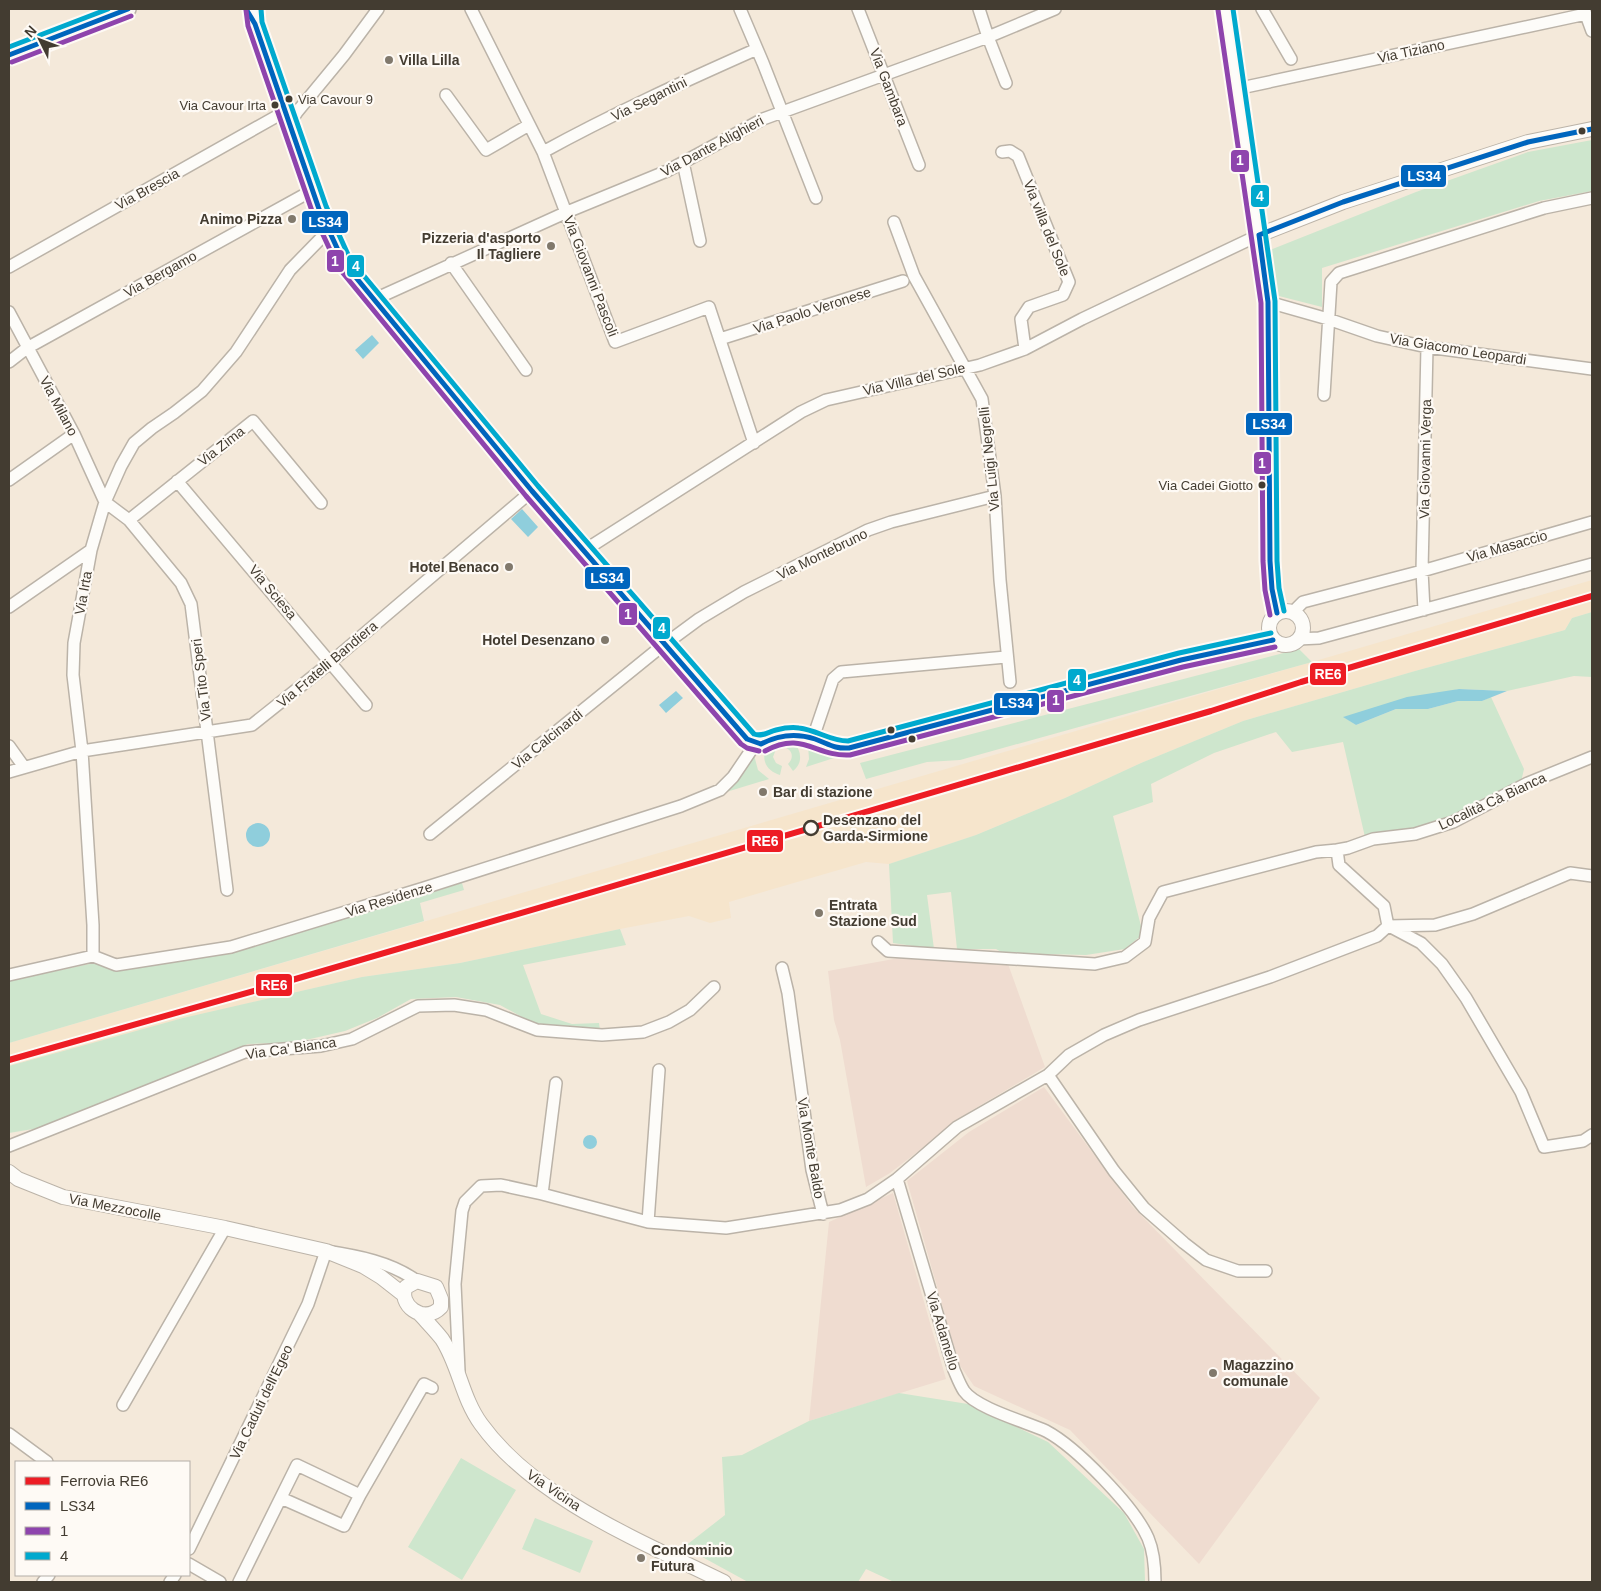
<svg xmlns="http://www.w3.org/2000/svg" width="1601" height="1591" font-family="Helvetica,sans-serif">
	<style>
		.industrial { fill: #efdcd0 }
		.built { fill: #f6e5cc }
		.green { fill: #cee6cd }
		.water { fill: #8fcedc }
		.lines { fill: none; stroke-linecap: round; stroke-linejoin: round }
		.minor-casing { stroke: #bbb3a8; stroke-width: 14 }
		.tertiary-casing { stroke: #bbb3a8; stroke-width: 16 }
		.secondary-casing { stroke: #bbb3a8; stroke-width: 18 }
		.minor { stroke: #fdfcf9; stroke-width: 11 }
		.tertiary { stroke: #fdfcf9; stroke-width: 14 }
		.secondary { stroke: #faf6f4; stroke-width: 15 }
		.bus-1-casing { stroke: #fefaf5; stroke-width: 9 }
		.bus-2-casing { stroke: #fefaf5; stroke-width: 9 }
		.bus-3-casing { stroke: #fefaf5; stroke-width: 9 }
		.bus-1 { stroke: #0065bd; stroke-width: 5 }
		.bus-2 { stroke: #8e44ad; stroke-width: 5 }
		.bus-3 { stroke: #00a9ce; stroke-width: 5 }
		.rail-1-casing { stroke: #fefaf5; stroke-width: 10 }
		.rail-1 { stroke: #ed1c24; stroke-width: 6 }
		.poi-dot { fill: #81796c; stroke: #fefaf5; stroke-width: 2 }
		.bus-dot { fill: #433c31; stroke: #fefaf5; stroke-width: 2 }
		.stop-dot { fill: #fefaf5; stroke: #433c31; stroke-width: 2.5 }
		.labels { text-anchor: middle; stroke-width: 4.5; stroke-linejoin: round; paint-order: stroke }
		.bus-label { font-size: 13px; fill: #433c31; stroke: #fefaf5; text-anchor: end }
		.street-label { font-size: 14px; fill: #433c31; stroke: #fefaf5 }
		.poi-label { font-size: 14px; font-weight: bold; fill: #433c31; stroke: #fefaf5; text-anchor: start }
		.stop-label { font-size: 14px; font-weight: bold; fill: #433c31; stroke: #fefaf5; text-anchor: start }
		.line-badge { stroke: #fefaf5; stroke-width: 2 }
		.badge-label { font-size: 14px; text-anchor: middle; font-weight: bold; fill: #fff }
	</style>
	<rect width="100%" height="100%" fill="#f4e9da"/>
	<!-- industrial -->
	<path class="industrial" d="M899,958L1008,964L1045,1067L969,1112L890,1173L866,1187L840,1040L834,1020L828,971Z
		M1044,1087L1132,1206L1320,1398L1199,1564L1070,1430L974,1386L959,1364L907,1181L969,1132Z
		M893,1193L946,1379L809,1421L829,1222Z"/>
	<!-- built -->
	<path class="built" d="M1592,580V612L1572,618L1565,630L1415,671L1243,721L1141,763L1065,798L976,835L889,864L866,862L729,902L731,918L710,923L689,916L620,929L460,963L362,977L184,1018L9,1066V1043Z"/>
	<!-- green -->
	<path class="green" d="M1592,140V191L1539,201L1322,268V307L1275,295L1270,250L1416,192L1528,152Z
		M1592,612V677L1574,676L1507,691L1459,689L1344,717L1356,725L1396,709H1428L1458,701H1482L1491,697L1524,769L1521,782L1461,813L1417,829L1365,837L1343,742L1292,752L1276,732L1214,753L1151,784L1153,802L1113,816L1143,934L1125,949L1086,955L1003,953L996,949H957L951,892L927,895L934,949L893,943L889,864L976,835L1065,798L1141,763L1243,721L1415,671L1565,630L1572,618Z
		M1299,649L1312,662L960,760L927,762L866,779L860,763Z
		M793,741C802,751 803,763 793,771L788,764C795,757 792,748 782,747L780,742Z
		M774,743L776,749L773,757L776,763L782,766L780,775C767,771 761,761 766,748Z
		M808,745L838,754L834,758L806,767L809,759Z
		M754,755L758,770L769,779L723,793L737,780Z
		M462,883L464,890L420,903L424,921L9,1043V981L94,963L114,970L232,953Z
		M620,929L626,945L523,965L541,1014L572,1024L599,1023L600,1030L533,1023L500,1005L456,997L411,999L377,1018L345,1031L297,1042L248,1044L39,1128L9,1133V1066L183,1018L362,977L460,963Z
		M899,1393L968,1404L1048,1442L1124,1513L1144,1549L1145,1582H894L866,1569L858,1582H748L684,1547L725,1515L722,1457L742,1455L809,1421Z
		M461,1458L516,1490L462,1580L408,1547Z
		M535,1518L593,1541L580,1573L522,1549Z"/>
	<!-- water -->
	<path class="water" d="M372,335L379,343L363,359L355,350Z
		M522,509L538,527L528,537L511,519Z
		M1459,689L1507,691L1482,701H1458L1428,709H1396L1356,725L1343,717L1407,697Z
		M676,691L683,698L666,713L659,705Z
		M246 835a12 12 0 1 1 24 0a12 12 0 1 1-24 0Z
		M583 1142a7 7 0 1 1 14 0a7 7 0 1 1-14 0Z"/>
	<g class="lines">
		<!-- minor casing -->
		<g class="minor-casing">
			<path id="minor" d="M471,9L543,152L615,342L709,307L754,443
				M740,9L763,63L816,198
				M858,9L919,165
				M979,9L988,37L1006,83
				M1262,9L1291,59
				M1584,9L1592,31
				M1236,89L1586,14
				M446,95L486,150L529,125
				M290,123L297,112L344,55L378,9
				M543,152C612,114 685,81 757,49
				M1002,152L1010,151L1018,156L1069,282L1063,295L1029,307L1021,319L1025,349
				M683,162L700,241
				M894,222L914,276L982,399L995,496L1000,580L1010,682
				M451,263L526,370
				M9,267L286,111
				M375,299L567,212L667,171L763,119L988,37L1055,9
				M1268,302L1328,319L1377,336L1427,347L1592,369
				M9,312L74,434L105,502L129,520L181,583L191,604L227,890
				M720,339L903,281
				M9,362L27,348L313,190
				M1324,395L1331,282L1339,273L1544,208L1592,198
				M9,480L74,434
				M177,481L366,705
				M129,520L253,421L321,503
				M585,550L801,412L826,400L980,365L1025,349L1082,319L1259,235L1225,9
				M9,607L91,550
				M1424,610L1422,571L1427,347
				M1293,612L1303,602L1422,571L1592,522
				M1298,639L1319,638L1592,564
				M813,738L833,679L841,672L1006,657
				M9,746L24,767
				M9,772L82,751L252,725L331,662L532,491
				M430,834L657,650L699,619L744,592L868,530L891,522L995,496
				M1388,926L1384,906L1339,865L1337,850L1348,848L1373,839L1415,834L1453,822L1528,783L1592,757
				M1389,926L1421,943L1442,964L1466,998L1521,1092L1544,1147L1583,1141L1592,1135
				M878,942L888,951L1095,964L1125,957L1145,942L1149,918L1163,892L1316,852L1337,850
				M93,956V925L82,751L73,675L74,643L91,550L100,519L105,502L121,466L134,443L152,428L174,413L202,391L236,352L290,270L329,230
				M93,956L116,965L231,947L424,888L681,806L720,790L733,777L756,743
				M782,968L788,993L812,1170L823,1214
				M9,975L93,956
				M1048,1075L1114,1171L1144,1208L1184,1243L1206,1260L1238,1271H1266
				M9,1146L245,1052L321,1046L352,1039L418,1006L454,1005L486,1010L537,1030L602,1035L643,1032L669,1022L690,1010L714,987
				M897,1179L954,1370C957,1377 960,1385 964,1391C976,1408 1026,1422 1046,1431C1076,1447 1134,1506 1148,1538C1154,1552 1155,1567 1155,1582
				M542,1194L556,1083
				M648,1222L659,1070
				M459,1371L455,1284L462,1211L465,1202L481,1186L501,1185L542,1194L648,1222L726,1228L840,1210L868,1199L897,1179L957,1127L1048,1075L1069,1055L1104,1035L1139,1020L1270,977L1377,936L1388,926L1435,925L1473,914L1570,873L1592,876
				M123,1405L225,1228
				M9,1434L47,1462
				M360,1495L424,1384L432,1388
				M189,1549L308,1304L326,1251C358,1256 391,1262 417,1281
				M189,1564L220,1582
				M43,1582L49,1575
				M170,1582L175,1575
				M239,1582L297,1465L360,1495L344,1526L281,1498"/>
		</g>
		<!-- tertiary casing -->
		<g class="tertiary-casing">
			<path id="tertiary" d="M253,9L255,24L319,209L344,263L375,299L400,331L532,491L750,741L761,744C776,735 794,733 812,738C829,743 827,750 849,748L1151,669L1181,660L1273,640
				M1269 628a17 17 0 1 1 34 0a17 17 0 1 1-34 0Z
				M1277,613L1272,589L1270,561L1268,302L1259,235L1343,202L1528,142L1592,129
				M9,1172L18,1179L63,1197L225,1228L326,1251L363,1266L381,1277L404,1295
				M417,1281L436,1287L441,1299V1307C423,1326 397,1303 406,1287Z
				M419,1313C426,1321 435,1330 442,1339C459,1365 462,1398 481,1424C535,1499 643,1542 724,1582"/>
		</g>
		<!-- secondary casing -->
		<g class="secondary-casing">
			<path id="secondary" d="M9,55L128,9"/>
		</g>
		<!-- minor -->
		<use href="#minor" class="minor"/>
		<!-- tertiary -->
		<use href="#tertiary" class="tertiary"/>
		<!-- secondary -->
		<use href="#secondary" class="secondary"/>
		<!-- bus-1 casing -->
		<g class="bus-1-casing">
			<path id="bus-1" d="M246,9L255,24L319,209L344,263L532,491L747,739L761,744
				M9,55L128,9
				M1259,235L1268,302L1270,561L1272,589L1277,613
				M1259,235L1343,202L1528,142L1592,129
				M761,744C778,735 797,733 815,739C829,744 834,749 849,748L1181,660L1273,640"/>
		</g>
		<!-- bus-2 casing -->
		<g class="bus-2-casing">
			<path id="bus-2" d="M246,10L248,26L312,211L338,267L526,496L741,744L747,748L759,751
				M1218,10L1261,303L1263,561L1265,590L1270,615
				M12,62L131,16
				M765,751C803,730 815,757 850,755L1183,667L1275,647"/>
		</g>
		<!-- bus-3 casing -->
		<g class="bus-3-casing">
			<path id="bus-3" d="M261,9L262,22L326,206L350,259L538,486L754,734C762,737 768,732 776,730C784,728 792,727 799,728C817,730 830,741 848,741L1179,653L1271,633
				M1233,9L1275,301L1277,561L1279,588L1284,611
				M9,47L108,9"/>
		</g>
		<!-- bus-1 -->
		<use href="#bus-1" class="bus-1"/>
		<!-- bus-2 -->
		<use href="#bus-2" class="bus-2"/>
		<!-- bus-3 -->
		<use href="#bus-3" class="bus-3"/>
		<!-- rail-1 casing -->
		<g class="rail-1-casing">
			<path id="rail-1" d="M9,1060L275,985L1211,711L1301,682L1592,596"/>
		</g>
		<!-- rail-1 -->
		<use href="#rail-1" class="rail-1"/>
	</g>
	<!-- markers -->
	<g class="poi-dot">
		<circle cx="389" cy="60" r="5"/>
		<circle cx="292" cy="219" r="5"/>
		<circle cx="551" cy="246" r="5"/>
		<circle cx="509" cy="567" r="5"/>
		<circle cx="605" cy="640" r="5"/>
		<circle cx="763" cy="792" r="5"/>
		<circle cx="819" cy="913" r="5"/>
		<circle cx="1213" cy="1373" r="5"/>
		<circle cx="641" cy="1558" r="5"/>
	</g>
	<g class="bus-dot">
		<circle cx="289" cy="99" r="4.5"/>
		<circle cx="275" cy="105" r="4.5"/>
		<circle cx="1582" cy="131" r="4.5"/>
		<circle cx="1262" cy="485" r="4.5"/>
		<circle cx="891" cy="730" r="4.5"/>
		<circle cx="912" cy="739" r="4.5"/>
	</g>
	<circle class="stop-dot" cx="811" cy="828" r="7"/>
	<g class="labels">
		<!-- bus labels -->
		<g class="bus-label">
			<text x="298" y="104" text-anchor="start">Via Cavour 9</text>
			<text x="266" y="110">Via Cavour Irta</text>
			<text x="1253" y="490">Via Cadei Giotto</text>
		</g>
		<!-- street labels -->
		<g class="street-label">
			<text transform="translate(1411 51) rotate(-12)" y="5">Via Tiziano</text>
			<text transform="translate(889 87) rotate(69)" y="5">Via Gambara</text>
			<text transform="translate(649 99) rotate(-26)" y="5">Via Segantini</text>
			<text transform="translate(712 146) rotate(-28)" y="5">Via Dante Alighieri</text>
			<text transform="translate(147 189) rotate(-29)" y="5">Via Brescia</text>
			<text transform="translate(1047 228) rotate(68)" y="5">Via villa del Sole</text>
			<text transform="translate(160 274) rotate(-29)" y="5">Via Bergamo</text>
			<text transform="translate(591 276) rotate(69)" y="5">Via Giovanni Pascoli</text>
			<text transform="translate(812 310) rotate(-18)" y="5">Via Paolo Veronese</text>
			<text transform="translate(1458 349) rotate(9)" y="5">Via Giacomo Leopardi</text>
			<text transform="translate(914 379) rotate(-13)" y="5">Via Villa del Sole</text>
			<text transform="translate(59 406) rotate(62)" y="5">Via Milano</text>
			<text transform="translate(221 446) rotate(-38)" y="5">Via Zima</text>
			<text transform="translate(989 459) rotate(-96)" y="5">Via Luigi Negrelli</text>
			<text transform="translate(1425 459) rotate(-89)" y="5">Via Giovanni Verga</text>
			<text transform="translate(1507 546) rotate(-16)" y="5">Via Masaccio</text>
			<text transform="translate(822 554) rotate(-26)" y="5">Via Montebruno</text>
			<text transform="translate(273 592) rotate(50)" y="5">Via Sciesa</text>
			<text transform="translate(83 593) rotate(-80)" y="5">Via Irta</text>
			<text transform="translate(327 664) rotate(-40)" y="5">Via Fratelli Bandiera</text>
			<text transform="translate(201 680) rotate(-97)" y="5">Via Tito Speri</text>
			<text transform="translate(547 739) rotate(-39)" y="5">Via Calcinardi</text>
			<text transform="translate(1492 801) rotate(-25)" y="5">Località Cà Bianca</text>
			<text transform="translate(389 899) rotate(-17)" y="5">Via Residenze</text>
			<text transform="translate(291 1048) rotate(-8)" y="5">Via Ca' Bianca</text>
			<text transform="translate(811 1148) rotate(80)" y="5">Via Monte Baldo</text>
			<text transform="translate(115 1207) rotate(11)" y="5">Via Mezzocolle</text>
			<text transform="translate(943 1331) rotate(73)" y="5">Via Adamello</text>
			<text transform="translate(261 1402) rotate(-64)" y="5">Via Caduti dell'Egeo</text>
			<text transform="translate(554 1490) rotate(34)" y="5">Via Vicina</text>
		</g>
		<!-- poi labels -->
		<g class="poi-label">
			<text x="399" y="65">Villa Lilla</text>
			<text x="282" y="224" text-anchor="end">Animo Pizza</text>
			<text x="541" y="243" text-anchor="end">Pizzeria d'asporto<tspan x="541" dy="16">Il Tagliere</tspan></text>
			<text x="499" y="572" text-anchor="end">Hotel Benaco</text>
			<text x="595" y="645" text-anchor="end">Hotel Desenzano</text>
			<text x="773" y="797">Bar di stazione</text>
			<text x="829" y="910">Entrata<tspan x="829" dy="16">Stazione Sud</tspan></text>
			<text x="1223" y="1370">Magazzino<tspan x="1223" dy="16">comunale</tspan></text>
			<text x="651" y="1555">Condominio<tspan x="651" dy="16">Futura</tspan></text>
		</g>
		<!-- stop labels -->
		<g class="stop-label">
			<text x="823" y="825">Desenzano del<tspan x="823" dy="16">Garda-Sirmione</tspan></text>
		</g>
	</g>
	<g class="line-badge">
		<rect x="1230" y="149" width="20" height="24" rx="5" fill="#8e44ad"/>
		<rect x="1400" y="164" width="47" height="24" rx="5" fill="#0065bd"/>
		<rect x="1250" y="184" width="20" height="24" rx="5" fill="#00a9ce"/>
		<rect x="301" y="210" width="48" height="24" rx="5" fill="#0065bd"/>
		<rect x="326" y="249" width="19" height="24" rx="5" fill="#8e44ad"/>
		<rect x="346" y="254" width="19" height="24" rx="5" fill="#00a9ce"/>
		<rect x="1245" y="412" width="48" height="24" rx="5" fill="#0065bd"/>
		<rect x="1253" y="451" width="19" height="24" rx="5" fill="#8e44ad"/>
		<rect x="584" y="566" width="47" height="24" rx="5" fill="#0065bd"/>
		<rect x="618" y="602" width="20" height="24" rx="5" fill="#8e44ad"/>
		<rect x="652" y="616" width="19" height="24" rx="5" fill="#00a9ce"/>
		<rect x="1309" y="662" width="38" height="24" rx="5" fill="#ed1c24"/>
		<rect x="1067" y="668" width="20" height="24" rx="5" fill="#00a9ce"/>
		<rect x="1046" y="689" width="19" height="24" rx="5" fill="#8e44ad"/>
		<rect x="993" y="692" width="47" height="24" rx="5" fill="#0065bd"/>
		<rect x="746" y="829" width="38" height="24" rx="5" fill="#ed1c24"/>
		<rect x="255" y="973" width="38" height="24" rx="5" fill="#ed1c24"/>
	</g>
	<g class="badge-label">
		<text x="1240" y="165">1</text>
		<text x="1424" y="181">LS34</text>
		<text x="1260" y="201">4</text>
		<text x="325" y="227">LS34</text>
		<text x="335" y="266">1</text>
		<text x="356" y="271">4</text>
		<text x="1269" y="429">LS34</text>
		<text x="1262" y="468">1</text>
		<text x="607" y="583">LS34</text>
		<text x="628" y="619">1</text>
		<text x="662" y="633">4</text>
		<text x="1328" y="679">RE6</text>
		<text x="1077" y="685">4</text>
		<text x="1056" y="705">1</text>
		<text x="1016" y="708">LS34</text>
		<text x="765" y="846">RE6</text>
		<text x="274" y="990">RE6</text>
	</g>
	<!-- border -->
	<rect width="1601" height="1591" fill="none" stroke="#433c31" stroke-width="20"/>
	<!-- legend -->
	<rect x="15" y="1461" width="175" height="115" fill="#fefaf5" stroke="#b3aea7"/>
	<rect x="25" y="1477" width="25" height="8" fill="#ed1c24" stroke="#b3aea7"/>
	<text x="60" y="1486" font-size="15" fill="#433c31">Ferrovia RE6</text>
	<rect x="25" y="1502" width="25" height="8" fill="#0065bd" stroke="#b3aea7"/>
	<text x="60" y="1511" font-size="15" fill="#433c31">LS34</text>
	<rect x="25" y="1527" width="25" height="8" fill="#8e44ad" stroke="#b3aea7"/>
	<text x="60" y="1536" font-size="15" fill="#433c31">1</text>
	<rect x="25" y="1552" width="25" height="8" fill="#00a9ce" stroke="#b3aea7"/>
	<text x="60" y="1561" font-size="15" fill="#433c31">4</text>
	<!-- north arrow -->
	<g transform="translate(40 40) rotate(312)" stroke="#fefaf5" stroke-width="4" paint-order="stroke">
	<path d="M0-4L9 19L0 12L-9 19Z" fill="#433c31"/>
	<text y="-8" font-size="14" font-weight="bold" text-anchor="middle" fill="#433c31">N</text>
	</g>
</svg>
